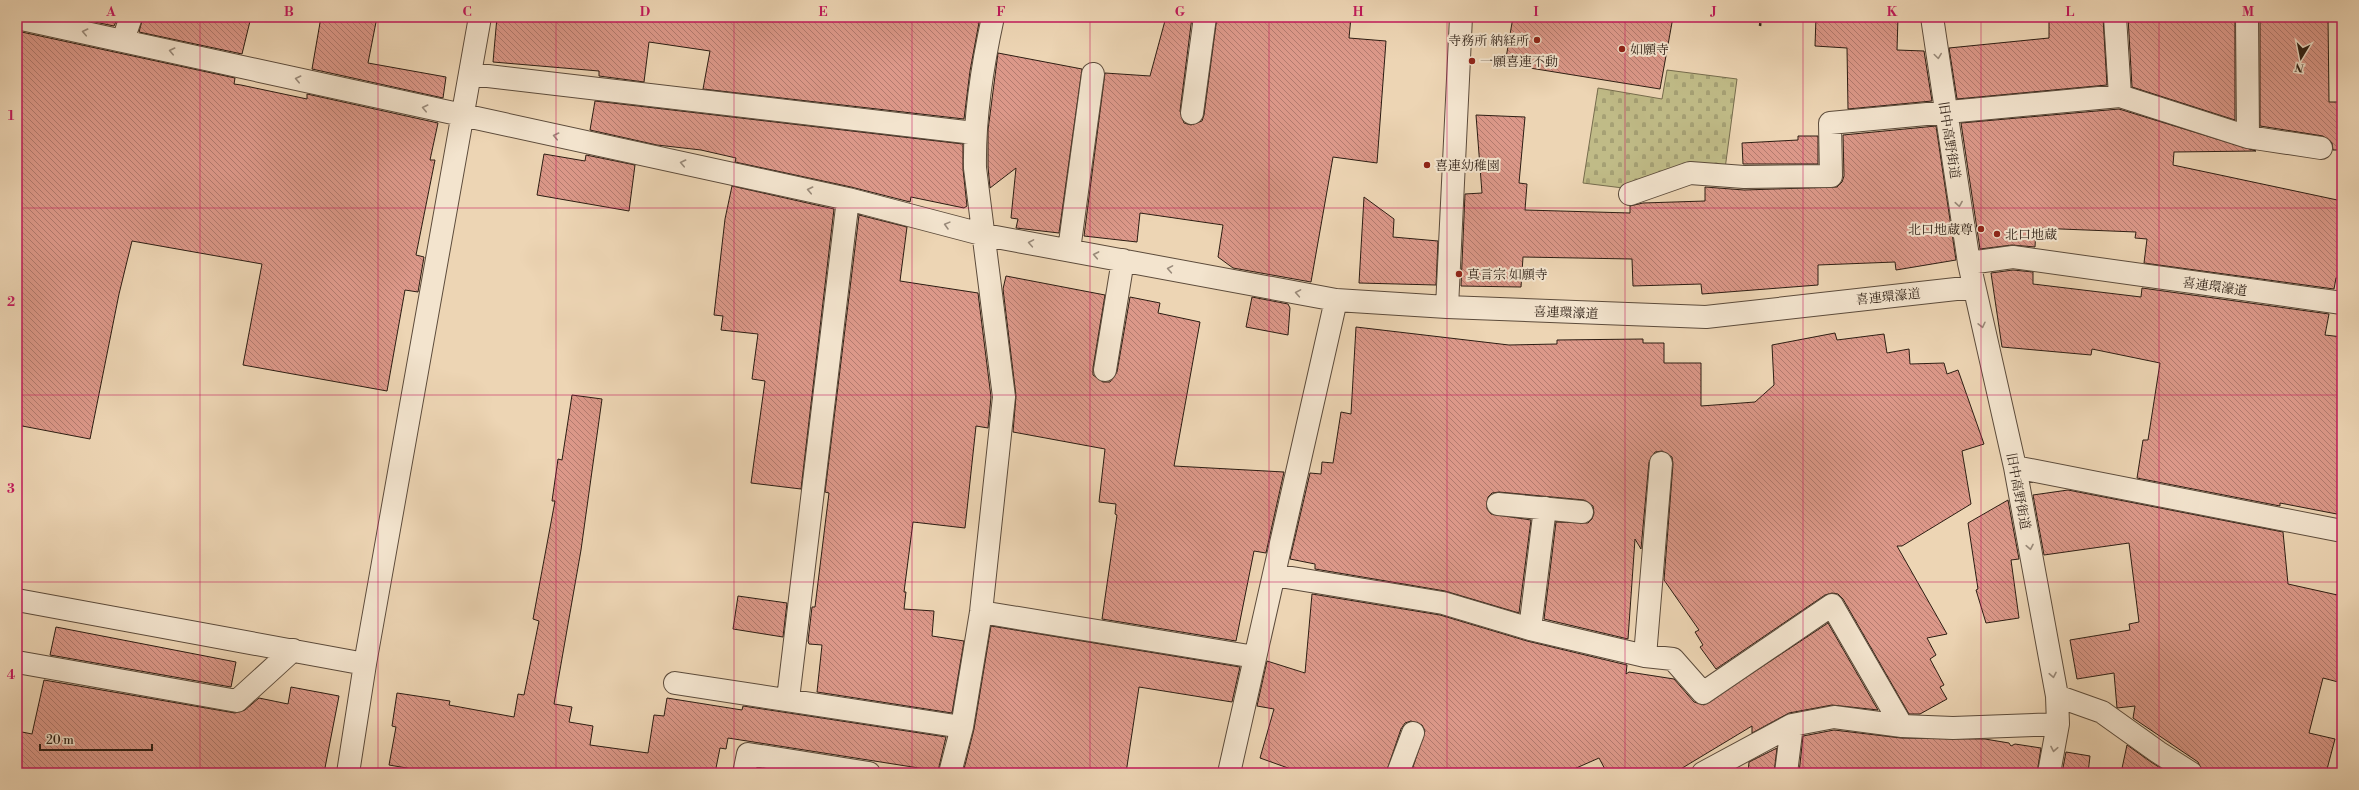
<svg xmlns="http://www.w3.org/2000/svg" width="2359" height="790" font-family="'Libre Bodoni','Noto Serif JP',serif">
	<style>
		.cemetery { fill: url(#cemetery-stones); stroke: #766c4d }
		.building { fill: url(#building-back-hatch); stroke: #2c1d13 }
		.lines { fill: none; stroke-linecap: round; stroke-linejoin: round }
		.minor-casing { stroke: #5c4b3b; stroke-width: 24 }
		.path { stroke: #2c1d13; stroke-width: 2.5; stroke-dasharray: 3 2; stroke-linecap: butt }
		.minor { stroke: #f3e4ce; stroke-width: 22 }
		.oneway { stroke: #998a7a }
		.grid { fill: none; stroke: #c2185b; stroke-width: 1; stroke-opacity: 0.55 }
		.poi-dot { fill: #8f2418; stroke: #f3e4ce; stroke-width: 1.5 }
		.labels { text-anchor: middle; stroke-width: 4; stroke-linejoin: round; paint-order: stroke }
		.poi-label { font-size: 13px; fill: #2c1d13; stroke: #f3e4ce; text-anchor: start }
		.street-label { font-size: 13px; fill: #2c1d13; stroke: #f3e4ce }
		.neatline { fill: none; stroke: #c2185b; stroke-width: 1.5 }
		.grid-label { font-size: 13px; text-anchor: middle; font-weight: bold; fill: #c2185b }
	</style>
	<defs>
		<pattern id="cemetery-stones" width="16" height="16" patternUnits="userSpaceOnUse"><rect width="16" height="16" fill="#c0bb87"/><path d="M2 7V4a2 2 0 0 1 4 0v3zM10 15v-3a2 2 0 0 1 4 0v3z" fill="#a5a074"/></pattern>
		<pattern id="building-back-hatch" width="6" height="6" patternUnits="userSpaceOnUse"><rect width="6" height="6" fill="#dc9889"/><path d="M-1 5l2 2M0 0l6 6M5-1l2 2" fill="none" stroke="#b37b6f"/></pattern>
	</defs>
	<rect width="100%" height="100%" fill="#edd5b4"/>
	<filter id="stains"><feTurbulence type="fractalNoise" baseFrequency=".005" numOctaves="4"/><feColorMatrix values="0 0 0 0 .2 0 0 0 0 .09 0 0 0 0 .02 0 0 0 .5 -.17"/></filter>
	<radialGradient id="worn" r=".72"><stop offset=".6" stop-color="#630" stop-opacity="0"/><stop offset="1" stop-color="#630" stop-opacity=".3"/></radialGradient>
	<!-- cemetery -->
	<path class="cemetery" d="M1667,70L1737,79L1725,169L1623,188L1583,183L1598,88L1662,99Z"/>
	<!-- building -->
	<path class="building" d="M71,17H118L114,26Z
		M143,17H251L242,54L139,32Z
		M321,17H377L368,63L446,77L443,98L312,69Z
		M497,17H980L970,71L964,119L703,89L710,51L649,42L644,82L599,76V71L493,62Z
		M1166,17H1192L1180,111L1184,123L1191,125L1202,121L1204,115L1217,17H1351L1349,38L1386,41L1377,163L1333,157L1311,282L1233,268L1218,257L1223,225L1140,213L1137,242L1084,236L1105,73L1150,76Z
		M1513,17H1673L1660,89L1505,64Z
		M1816,17H1898L1897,50L1924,51L1932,101L1848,109L1847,48L1815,46Z
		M2049,17H2103L2107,85L1957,99L1949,48L2049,38Z
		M2128,17H2235V120L2132,87Z
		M2260,17H2328L2329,102H2342V150H2333L2332,143L2323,136L2260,126Z
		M17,31L235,78L234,84L241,85L307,99V94L438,123L430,160H435L416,255L424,257L418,292L405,290L387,391L243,365L262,264L132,241L119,294L90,439L17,425Z
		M998,53L1082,69L1059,233L1016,228L1018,219L1011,218L1016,168L990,188L988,167V130Z
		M595,101L963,144V169L967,206L964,208L911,197L910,202L851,187L735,162L736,158L701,150L657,145L590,130Z
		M2119,109L2256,151L2174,152L2173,165L2342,201V279L2336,278L2334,289L2144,263L2147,239L2135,238L2136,232L2036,228L2035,247L2012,245L1980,249L1961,123Z
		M1476,115L1525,117L1519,183L1527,184L1525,210L1630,213V206L1643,203L1705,201V187L1744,190L1837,187L1842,182L1844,176L1843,135L1936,126L1956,260L1896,270L1895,262L1818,265V285L1702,294L1701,284L1633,286L1632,259L1523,257L1521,287L1461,286L1465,194L1482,193Z
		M1798,136H1818V164H1743L1742,143L1798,140Z
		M544,154L585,161L586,155L635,165L629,211L537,195Z
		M732,186L834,209L801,489L751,483L765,381L752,379L758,334L721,330L723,316L714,315L725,219Z
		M1364,197L1394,219L1393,237L1438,241L1436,285L1359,283Z
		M859,215L907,227L900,281L978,293L991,397L988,428L976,426L965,528L913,522L904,592H906L904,609L934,611L932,636L964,641L952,713L817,692L822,645L809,644L808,641L812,607H815L829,493L825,492Z
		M2013,270L2033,272V284L2141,297L2142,288L2329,314L2325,335L2342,337V515L2280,503V506L2137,478L2143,440H2148L2160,363L2092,349L2091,355L2002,347L1991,273Z
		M1006,276L1105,295L1093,368V375L1103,382H1110L1117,372L1130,297L1160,303L1158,313L1200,322L1174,466L1284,472L1266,553L1254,551L1236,641L1102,619L1117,515L1115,514L1116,504L1099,502L1105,449L1013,432L1016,396L1003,289Z
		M1252,297L1288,304L1290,308L1288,335L1246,327Z
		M1356,327L1509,345L1557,344V340L1643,339V343H1664V363H1701V406L1755,402L1774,385L1772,345L1835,333L1837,340L1884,334L1887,353L1909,349L1910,364L1944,363L1947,374L1958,370L1984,444L1962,451L1971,504L1902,546H1897L1947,634L1927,638L1936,655L1930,659L1944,685L1940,687L1947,699L1920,714H1909L1843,599L1838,594L1832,593L1825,595L1716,669L1700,647L1703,645L1695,632L1699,630L1664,580L1673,464L1672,457L1662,451L1655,452L1649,462L1641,549L1635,539L1628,639L1544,619L1556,522L1588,523L1592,519L1594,513L1593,506L1584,500L1499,492L1492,493L1488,497L1487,509L1491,514L1531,520L1519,613L1445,591L1315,569V564L1290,559L1310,473L1321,474L1322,462L1333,463L1341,412L1351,414Z
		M572,395L602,399L581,550L554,704L572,707L569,722L593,726L590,745L648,753L654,715L664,716L667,698L742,710L743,706L946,737L938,771L728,738L726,749L720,748L715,773H436L389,765L396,727L392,726L397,693L450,701L449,705L514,717L518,694L524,695L539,621L533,619L555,501H552L558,459L562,460Z
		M2068,490L2283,532L2288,584L2342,596V683L2323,678L2309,733L2335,739L2326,773H2203L2198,762L2133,718L2135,706L2117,708L2114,673L2077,679L2070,640L2130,630L2129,624L2139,622L2129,543L2044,555L2033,495Z
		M2008,500L2019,559L2011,560L2019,618L1986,623L1976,590L1978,589L1968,523Z
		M1312,594L1440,615L1527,641L1627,665L1626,674L1629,672L1674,679L1694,702L1704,705L1828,623L1878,710L1832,705L1789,713L1752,733V726L1674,773H1607L1599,758L1565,773H1411L1425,731L1422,725L1411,721L1405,723L1401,729L1386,773H1302L1260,758L1274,709L1257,706L1267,661L1305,673Z
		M738,596L787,603L783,637L733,629Z
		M991,626L1240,667L1232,702L1139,687L1126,773H963L974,729Z
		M56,627L236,662L231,687L50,655Z
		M44,680L235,713L245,710L259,698L288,704L291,687L339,696L324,773H17V731L32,734Z
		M1834,730L1901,738L1985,739L2009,743L2011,746L2015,744L2041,748L2037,773H1799L1803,736Z
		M2127,745L2151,762L2168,773H2121Z
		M1777,748L1774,773H1748L1749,762Z
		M2066,752L2090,756L2088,773H2062Z"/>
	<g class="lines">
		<!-- minor casing -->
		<g class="minor-casing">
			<path id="minor" d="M1932,17L1969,263L2015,467L2057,696L2058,724L2049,773
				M2115,17L2120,96
				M2247,17L2248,137
				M17,18L848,199L985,235L1336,300L1447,307L1706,317L1974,287
				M123,40L131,17
				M471,74L974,133
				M1192,113L1205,17
				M1630,194L1690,173L1744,177L1831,176L1830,123L2120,96L2248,137L2321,148
				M1069,250L1093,74
				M1969,263L2013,257L2342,303
				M1447,307L1461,17
				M1105,370L1123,260
				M2015,467L2342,531
				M1498,504L1582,512
				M1274,575L1443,603L1530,629L1645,656L1673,659L1703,693L1832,605L1902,726
				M17,600L365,664
				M981,612L1255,657
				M1530,629L1545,508
				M1645,656L1661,463
				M17,662L237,701L293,650
				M675,683L962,727
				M2057,696L2102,712L2158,752L2191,773
				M788,699L848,199
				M348,773L365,664L480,17
				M744,773L748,754L869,773
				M950,773L962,727L981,612L1004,397L975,168C974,116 982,67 993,17
				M1229,773L1336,300
				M1398,773L1413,733
				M1703,773L1792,725L1834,717L1902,726L1953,728L2058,724
				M1786,773L1792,725"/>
		</g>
		<!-- path -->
		<path class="path" d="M1760,26L1761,17"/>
		<!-- minor -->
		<use href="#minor" class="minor"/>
	</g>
	<!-- one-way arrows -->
	<defs><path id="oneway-chevron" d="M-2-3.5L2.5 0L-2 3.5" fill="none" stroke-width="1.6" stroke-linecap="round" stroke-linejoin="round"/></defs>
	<g class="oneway">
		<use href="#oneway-chevron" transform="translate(85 32) rotate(-168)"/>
		<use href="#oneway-chevron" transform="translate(172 51) rotate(-167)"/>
		<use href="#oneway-chevron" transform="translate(1938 56) rotate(82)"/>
		<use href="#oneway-chevron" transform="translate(298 79) rotate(-167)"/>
		<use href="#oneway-chevron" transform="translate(425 108) rotate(-167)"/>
		<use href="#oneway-chevron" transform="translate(556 136) rotate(-168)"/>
		<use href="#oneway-chevron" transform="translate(683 163) rotate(-168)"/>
		<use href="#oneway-chevron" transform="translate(810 190) rotate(-168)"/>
		<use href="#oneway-chevron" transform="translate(1959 204) rotate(81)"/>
		<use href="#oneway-chevron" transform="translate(947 225) rotate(-165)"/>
		<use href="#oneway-chevron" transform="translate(1031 243) rotate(-170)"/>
		<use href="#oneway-chevron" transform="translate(1096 255) rotate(-169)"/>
		<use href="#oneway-chevron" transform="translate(1170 269) rotate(-170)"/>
		<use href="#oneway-chevron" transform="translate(1298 293) rotate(-170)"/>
		<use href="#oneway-chevron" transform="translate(1982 325) rotate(77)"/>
		<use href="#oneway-chevron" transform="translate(2030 547) rotate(79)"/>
		<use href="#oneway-chevron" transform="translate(2053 675) rotate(79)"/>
		<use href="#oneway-chevron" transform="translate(2054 749) rotate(101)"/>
	</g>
	<!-- grid -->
	<path class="grid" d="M200,17V773M378,17V773M556,17V773M734,17V773M912,17V773M1090,17V773M1269,17V773M1447,17V773M1625,17V773M1803,17V773M1981,17V773M2159,17V773M17,208H2342M17,395H2342M17,582H2342"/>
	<!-- markers -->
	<g class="poi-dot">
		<circle cx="1537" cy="40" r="4"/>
		<circle cx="1622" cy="49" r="4"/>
		<circle cx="1472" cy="61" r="4"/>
		<circle cx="1427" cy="165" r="4"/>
		<circle cx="1981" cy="229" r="4"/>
		<circle cx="1997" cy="234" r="4"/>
		<circle cx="1459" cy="274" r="4"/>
	</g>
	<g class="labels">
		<!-- poi labels -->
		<g class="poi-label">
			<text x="1529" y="45" text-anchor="end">寺務所 納経所</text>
			<text x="1630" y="54">如願寺</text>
			<text x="1480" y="66">一願喜連不動</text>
			<text x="1435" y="170">喜連幼稚園</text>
			<text x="1973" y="234" text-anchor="end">北口地蔵尊</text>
			<text x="2005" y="239">北口地蔵</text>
			<text x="1467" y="279">真言宗 如願寺</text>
		</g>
		<!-- street labels -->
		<g class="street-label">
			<text transform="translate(1950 140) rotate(81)" y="5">旧中高野街道</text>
			<text transform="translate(2215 286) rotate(8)" y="5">喜連環濠道</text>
			<text transform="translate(1888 296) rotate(-6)" y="5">喜連環濠道</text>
			<text transform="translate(1566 312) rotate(2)" y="5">喜連環濠道</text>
			<text transform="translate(2019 491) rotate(79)" y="5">旧中高野街道</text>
		</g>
	</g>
	<!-- margin -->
	<rect width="2359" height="790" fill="none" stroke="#edd5b4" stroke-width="44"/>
	<!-- north arrow -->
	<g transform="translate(2301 58) rotate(190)" stroke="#f3e4ce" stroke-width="3" paint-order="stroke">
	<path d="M0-3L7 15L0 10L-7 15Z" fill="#2c1d13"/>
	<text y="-6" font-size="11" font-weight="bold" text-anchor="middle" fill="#2c1d13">N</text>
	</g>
	<!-- scale -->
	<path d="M40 744v6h112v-6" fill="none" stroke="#2c1d13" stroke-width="2"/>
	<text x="46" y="744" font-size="12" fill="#2c1d13" stroke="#f3e4ce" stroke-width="3" paint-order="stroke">20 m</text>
	<rect x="22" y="22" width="2315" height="746" class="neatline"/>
	<g class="grid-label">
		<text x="111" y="16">A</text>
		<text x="289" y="16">B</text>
		<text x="467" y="16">C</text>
		<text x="645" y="16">D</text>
		<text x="823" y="16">E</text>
		<text x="1001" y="16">F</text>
		<text x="1180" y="16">G</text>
		<text x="1358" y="16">H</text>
		<text x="1536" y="16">I</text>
		<text x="1714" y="16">J</text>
		<text x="1892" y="16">K</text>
		<text x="2070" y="16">L</text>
		<text x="2248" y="16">M</text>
		<text x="11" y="120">1</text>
		<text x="11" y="306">2</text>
		<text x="11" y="493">3</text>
		<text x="11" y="679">4</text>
	</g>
	<rect width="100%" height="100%" filter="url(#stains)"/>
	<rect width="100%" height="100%" fill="url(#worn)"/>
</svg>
